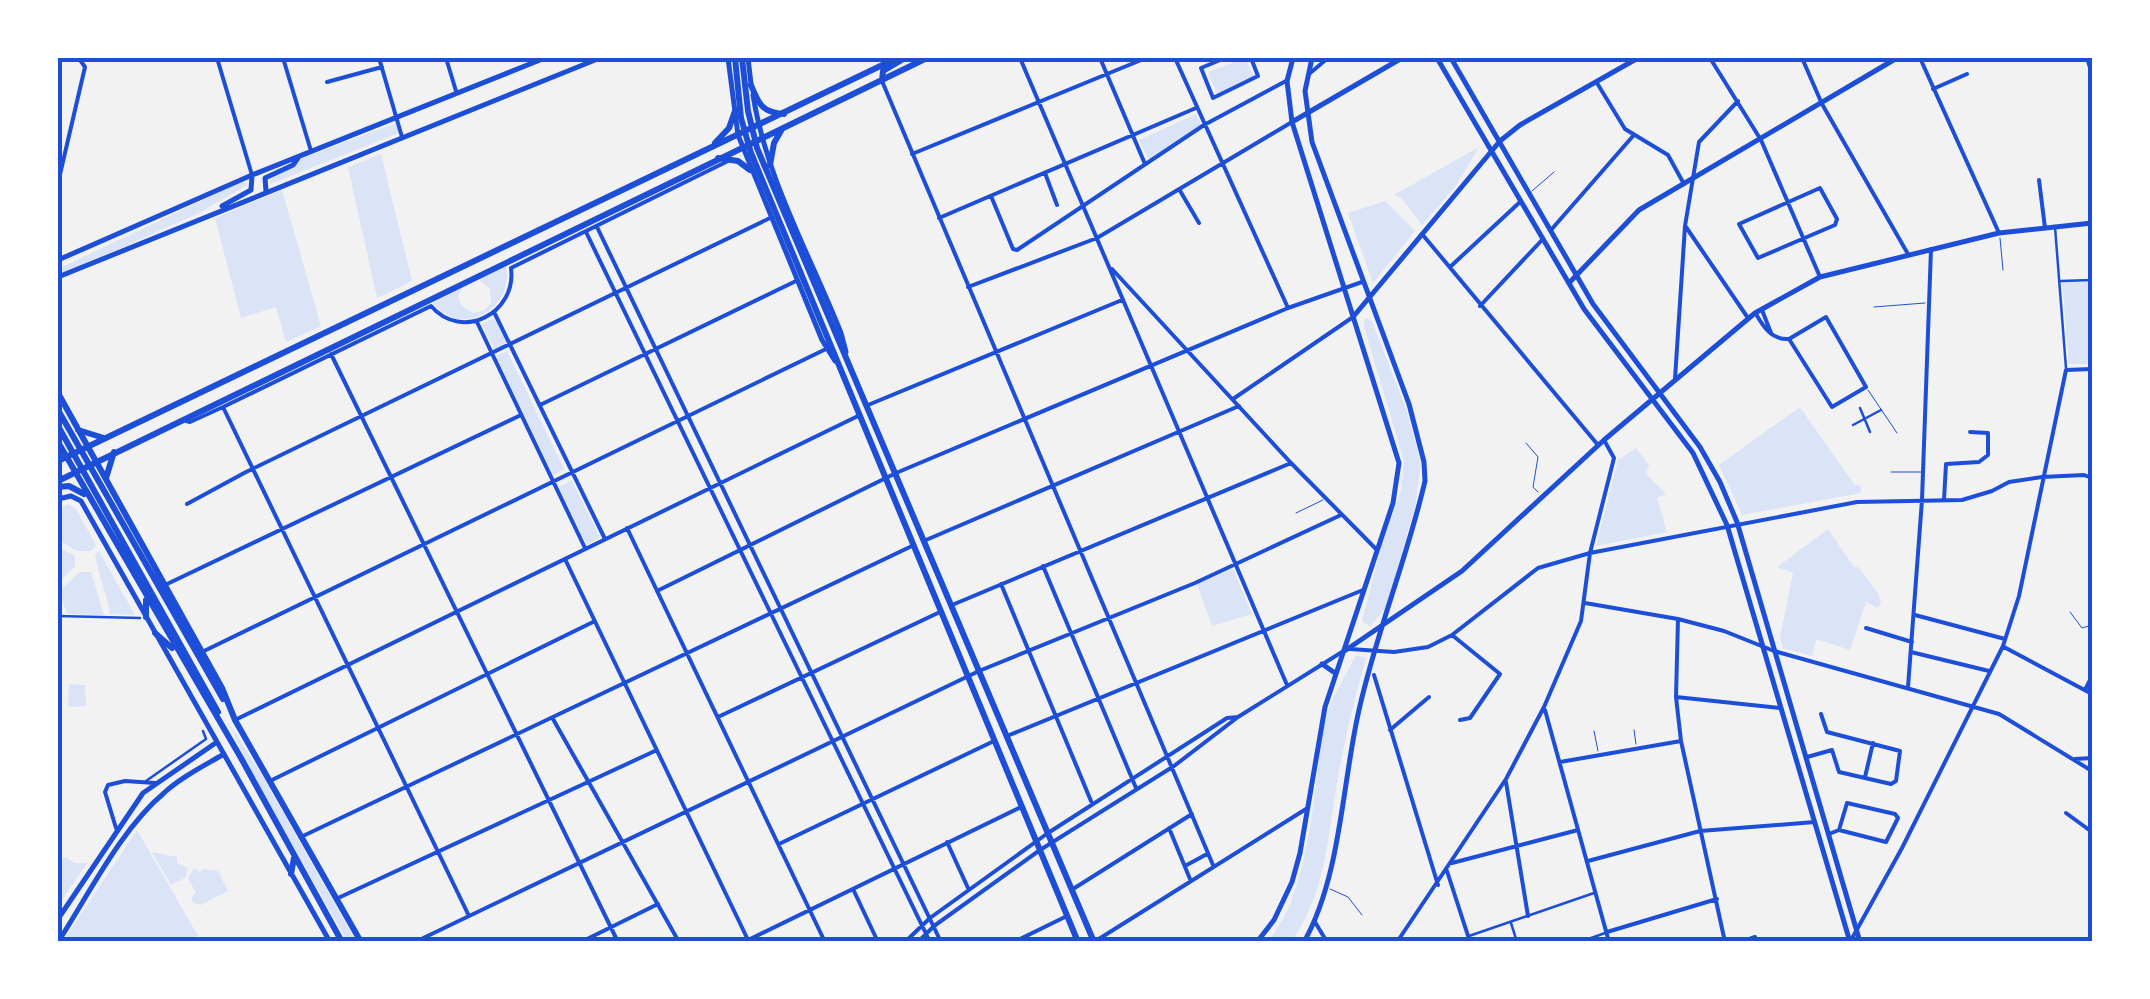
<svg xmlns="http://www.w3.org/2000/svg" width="2150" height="999" font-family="'Fira Sans',sans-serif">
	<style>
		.green { fill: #dbe4f7 }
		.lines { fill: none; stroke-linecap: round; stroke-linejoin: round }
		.service { stroke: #1d4ed8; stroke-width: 1 }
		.pedestrian { stroke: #1d4ed8; stroke-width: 2.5 }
		.minor { stroke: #1d4ed8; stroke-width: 4 }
		.tertiary { stroke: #1d4ed8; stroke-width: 5 }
		.secondary { stroke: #1d4ed8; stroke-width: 5 }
		.primary { stroke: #1d4ed8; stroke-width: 6 }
		.neatline { fill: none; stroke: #1d4ed8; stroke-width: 4 }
	</style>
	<rect width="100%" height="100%" fill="#f2f2f2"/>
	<!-- green -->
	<path class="green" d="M1245,58L1254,77L1217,94L1208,72Z
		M1196,114L1202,125L1149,160L1139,140Z
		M396,123L399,133L270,184L269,180L293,167L300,159Z
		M1479,147L1455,187L1422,225L1401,198L1394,195Z
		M381,154L412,281L377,298L348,167Z
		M243,181L247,184L244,187L199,213L58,276V269Z
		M282,190L321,326L286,342L276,307L241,318L215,218Z
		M1385,201L1415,231L1373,283L1348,213Z
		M506,265C515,308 463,340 433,303L463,287L458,296L461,305L473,313L483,311L491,303L490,289L478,279Z
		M2092,279V327L2087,364H2069L2062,281Z
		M494,318L507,343L495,350L482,324Z
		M1365,318L1372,321L1407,411L1421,464L1415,507L1386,607L1370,627L1362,621L1381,547L1401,490L1404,461L1364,327Z
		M507,351L564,469L553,475L496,356Z
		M1800,407L1854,484L1861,486V493L1742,515L1719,465Z
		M1636,448L1649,465L1646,474L1666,494L1657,498L1667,532L1596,546L1618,460Z
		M571,480L600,537L587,545L559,487Z
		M69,504L76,509L96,545L91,551H77L58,540V509Z
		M1828,529L1854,567H1858L1878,593L1881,602L1878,608L1866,602L1850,650L1816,639L1812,656L1783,648L1780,637L1793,573L1777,567Z
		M58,547L75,556V566L58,583Z
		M99,551L135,615L110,614C107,593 98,575 95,555Z
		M1233,569L1252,614L1212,626L1197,584Z
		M80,572H91L104,615L67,614L59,591Z
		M1356,655L1366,658C1355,696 1346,733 1339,772C1327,834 1329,886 1292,941L1267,942C1310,895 1314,788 1323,727L1331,702Z
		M69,684L85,685L86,706L68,707Z
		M227,720L260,772L356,941H347L253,775Z
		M137,830L198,936L191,942L63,941Z
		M152,852L177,857V863L188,868L185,878L171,885Z
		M66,857L75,863H87L58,906V862Z
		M194,868L200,872L203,869L218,871L228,891L201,905L193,903L191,897L196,893L188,878Z"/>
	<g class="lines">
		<!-- service -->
		<path class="service" d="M1532,191L1554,172
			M2000,238L2003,270
			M1874,307L1925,303
			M1868,390L1897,433
			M1526,443L1538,457L1533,487L1538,492
			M1891,472H1922
			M1296,513L1323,500
			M2070,612L2082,628L2092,625
			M1634,730L1636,744
			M1594,731L1598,751
			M1330,889L1348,897L1362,915"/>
		<!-- pedestrian -->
		<path class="pedestrian" d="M2055,227L2066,368
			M2061,281L2092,280
			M1860,408L1870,432
			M1853,425L1881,410
			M58,616L140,618
			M146,781L206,739L203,731
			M1511,923L1517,942
			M1469,936L1594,893
			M1580,942L1605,933"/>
		<!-- minor -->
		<path class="minor" d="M217,58L252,175
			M283,58L311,151
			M379,58L402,137
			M446,58L456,91
			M1020,58L1287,685
			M1100,58L1145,164
			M1175,58L1288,308
			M1225,58L1201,68L1213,98L1258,76L1251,58
			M1710,58L1761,140L1820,277
			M1802,58L1822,104L1908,254
			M1920,58L1999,233
			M2087,58L2092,74
			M1309,74L1328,58
			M882,81L1213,865
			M327,82L382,67
			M1597,83L1625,129L1668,155L1684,184
			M1933,89L1967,74
			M912,154L1146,58
			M1045,173L1057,205
			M2039,180L2045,228
			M58,183L85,67L80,60L71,58
			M1820,188L1837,219L1835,225L1758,258L1739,224Z
			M1179,189L1199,223
			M991,196L1013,249L1017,250L1204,125L1286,81
			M939,218L1196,108
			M597,227L941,942
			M1686,227L1748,318
			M1551,230L1633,136
			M586,232L930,942
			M1422,234L1598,445
			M1450,267L1520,202
			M1112,269L1291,463L1376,549
			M968,287L1097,238L1292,122
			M1480,306L1542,240
			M1762,310L1771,333
			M495,314L605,539
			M1756,314C1764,328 1772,340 1789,339
			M1826,317L1866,387L1832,407L1789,339Z
			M477,322L585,548
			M331,354L618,942
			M1675,379L1685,226L1699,142L1738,101
			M1233,399L1353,317
			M540,405L796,281
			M868,405L1122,300
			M223,407L469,916
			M186,421L190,422L223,407L431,306C462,342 517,313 511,268L728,161
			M1944,500L1946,464L1979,462L1988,455V433L1970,432
			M187,504L246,472L770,218
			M627,528L825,942
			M926,540L1239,406
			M565,559L749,942
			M1043,566L1136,788
			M1001,584L1091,801
			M165,585L521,415
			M657,591L896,473L1288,308L1362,282
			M1585,603L1678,619L1724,631L1774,651L1999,714L2092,771
			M952,605L1291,463
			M1915,615L2005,639
			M1678,619L1676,697L1681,741L1725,942
			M1866,628L1912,642
			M1452,635L1500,674L1470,718L1460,720
			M2004,647L2092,694
			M1350,649L1394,652L1428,647L1452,635L1538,568L1590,553L1857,502L1962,500L1992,491L2009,482L2042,477L2084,475L2092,478
			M202,652L826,349
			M1911,652L1989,671
			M1374,675L1438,885
			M1908,687L1922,500L1931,249
			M2085,690L2092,676
			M1676,697L1780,708
			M1545,710L1609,942
			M718,717L940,612
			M553,719L679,942
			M235,720L858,416
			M1390,730L1429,697
			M1007,736L1363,590
			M1807,757L1832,750L1839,772L1891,784L1896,781L1900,751L1827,732L1821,714
			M2075,759L2092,758
			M1560,762L1681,741
			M1865,777L1873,743
			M270,781L593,622
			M1506,782L1528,916
			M2066,813L2092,832
			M116,828L105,792L108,785L125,781L155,783
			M1169,828L1190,879
			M1829,834L1839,830L1886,842L1898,818L1895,814L1847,803L1839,830
			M303,836L912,546
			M947,842L968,888
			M779,844L994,741
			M1588,861L1700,831L1815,822
			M1452,863L1578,830
			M1185,866L1207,854
			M1447,871L1470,942
			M853,889L878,942
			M1073,889L1192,814
			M336,899L657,750
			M1315,922L1327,942
			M1607,932L1717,899
			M415,942L979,671L1195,583L1341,515
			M581,942L658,904
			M744,942L1021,807
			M905,942L930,918L1048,833L1227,718L1238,717
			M918,942L934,926L1040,850L1174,766L1238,717L1342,652
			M1014,942L1067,916
			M1094,942L1306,809
			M1198,942L1200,941
			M1397,942L1506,779L1544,707L1581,621L1590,553L1614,458L1604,440
			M1741,942L1755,937
			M1850,942L1902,848L2003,646L2019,596L2066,370L2092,369"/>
		<!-- tertiary -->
		<path class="tertiary" d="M728,58L738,135L822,340L835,361
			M748,58L751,84
			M753,95C766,178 810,255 841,333L846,352
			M1292,122L1402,58
			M1569,283L1639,210L1897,58
			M58,499L71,496L81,501L330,942
			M58,919L143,793L217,742
			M58,942C89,894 121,829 164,793C181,777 204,766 224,754"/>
		<!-- secondary -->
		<path class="secondary" d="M1437,58L1584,309L1693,453L1727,525L1850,942
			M1451,58L1593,304L1700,447L1720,482L1737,522L1860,942
			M266,191L265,178L293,165L298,158
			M222,206L251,190L252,175
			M58,260L252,175L545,58
			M58,277L600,58
			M1353,317L1500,141L1520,125L1638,58
			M1346,650L1462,571L1604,440L1755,313L1820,277L1999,233L2092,223
			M1322,664L1335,673
			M1257,942L1274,920L1292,882L1300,853L1325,707L1393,503L1399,463L1292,122L1287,81L1293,58
			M1304,942C1341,876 1342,784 1359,710C1376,633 1407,559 1425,481L1424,462L1409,404L1312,142L1305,91L1312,58"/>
		<!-- primary -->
		<path class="primary" d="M735,58L741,118L751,153L1078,942
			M742,58L748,111L757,148L1094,942
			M882,81L883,71L905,58
			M751,85C759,105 762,112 784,114
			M715,143L729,128L735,111
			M718,158L738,161L750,170
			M770,165L774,143L782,129
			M58,393L222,688L235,720L361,942
			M58,410L223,699
			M58,426L218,712
			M78,430L104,438
			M58,442L241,758L342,942
			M58,461L897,58
			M106,478L114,452
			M58,481L927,58
			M58,487L69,486L84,494
			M146,617V600
			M155,633L172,648
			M291,874L294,858"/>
	</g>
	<!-- border -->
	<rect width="2150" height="999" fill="none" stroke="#ffffff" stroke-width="120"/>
	<rect x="60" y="60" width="2030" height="879" class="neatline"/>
</svg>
